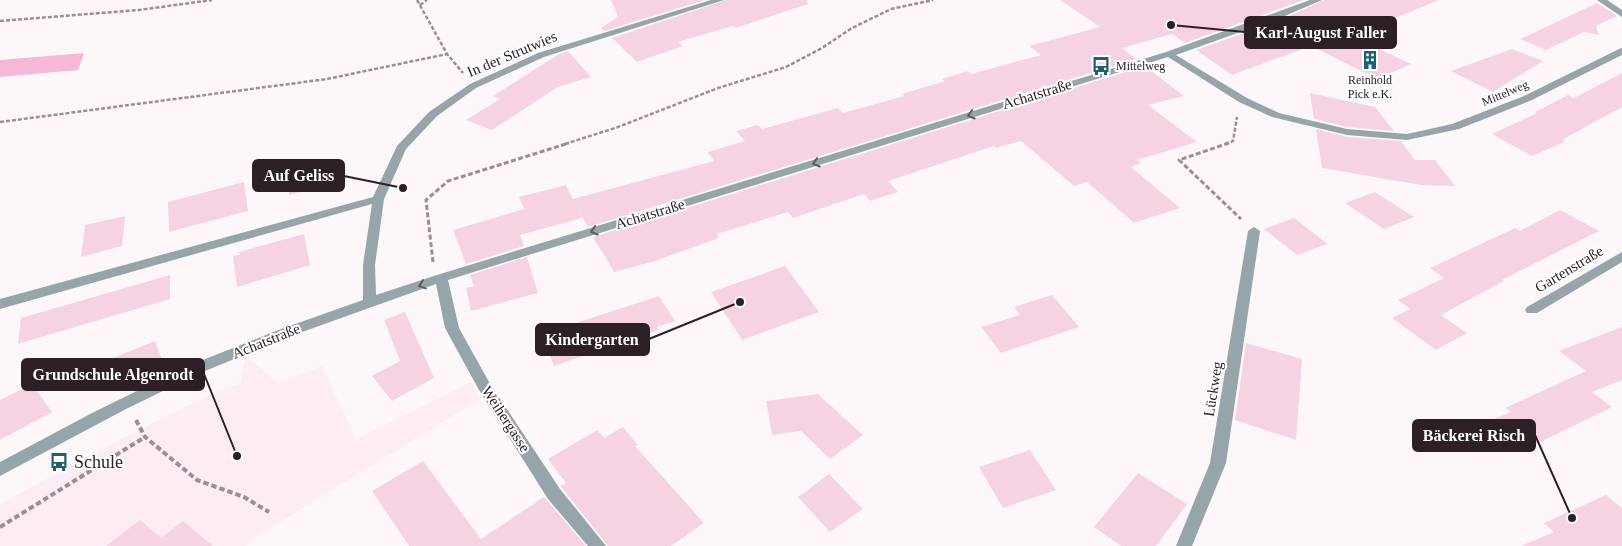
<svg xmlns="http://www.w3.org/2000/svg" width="1622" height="546" font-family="'Times New Roman',serif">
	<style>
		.built { fill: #fdecf4 }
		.green { fill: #f5b8d7 }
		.building { fill: #f5d3e3 }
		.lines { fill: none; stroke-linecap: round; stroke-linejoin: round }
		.path-far2 { stroke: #999094; stroke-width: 2.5; stroke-dasharray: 4 2; stroke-linecap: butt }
		.path-far1 { stroke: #999094; stroke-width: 3; stroke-dasharray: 5 2.5; stroke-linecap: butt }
		.path { stroke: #999094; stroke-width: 4; stroke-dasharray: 5.5 3; stroke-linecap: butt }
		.minor { fill: #95a5aa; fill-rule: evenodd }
		.oneway { stroke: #5b5c61 }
		.labels { text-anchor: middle; stroke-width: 4; stroke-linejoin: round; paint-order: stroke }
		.far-poi-label { font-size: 12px; fill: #2c2026; stroke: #fff; text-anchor: start }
		.far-street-label { font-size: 12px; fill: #2c2026; stroke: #fff }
		.street-label { font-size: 15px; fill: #2c2026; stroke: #fff }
		.near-poi-label { font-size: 18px; fill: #2c2026; stroke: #fff; text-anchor: start }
		.leader { fill: none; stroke: #2c2026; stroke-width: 2 }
		.callout-dot { fill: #2c2026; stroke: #fff; stroke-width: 2 }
		.callout { fill: #2c2026; stroke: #2c2026; stroke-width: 2 }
		.callout-label { font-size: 16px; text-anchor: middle; font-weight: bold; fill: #fff }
	</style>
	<rect width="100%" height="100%" fill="#fef7fa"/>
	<!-- built -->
	<path class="built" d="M246,356L278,383L322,366L356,439L471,382L480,399L254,538L245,546H0V504L127,436L193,403L240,383Z"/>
	<!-- green -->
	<path class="green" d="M84,53L78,70L0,77V60Z"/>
	<!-- building -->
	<path class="building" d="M611,0H705L604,31L601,28L618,17Z
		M726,0H807L808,4L736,28L733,26L678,42L683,46L637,62L612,38Z
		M1060,0H1304L1185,43L1172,34L1122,48L1136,59L588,227L579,212L582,218L520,235L524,246L466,264L453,230L524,209L519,197L566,185L573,199L714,161L708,152L745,141L736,131L758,125L762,129L838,108L843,113L904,96L902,94L945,81L942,79L968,71L971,74L1041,55L1029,46L1100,27Z
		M1324,0H1439L1352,36L1411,64L1377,79L1311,46L1232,75L1196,50L1281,20Z
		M1597,3L1617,16L1596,26L1599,35L1584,32L1546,50L1520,39Z
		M1512,49L1543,61L1493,92L1451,71Z
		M568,51L591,77L558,87L492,130L466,120L500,99L493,96L559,54Z
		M1145,66L1184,96L1148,105L1197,142L1137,160L1141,163L1131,167L1180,208L1134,223L1087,182L1074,186L1021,141L996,148L994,146L888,181L898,192L870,201L864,194L793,218L788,212L717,234L719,238L652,262L614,272L593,237Z
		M1622,73V107L1562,140L1565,142L1532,156L1492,134L1537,113L1535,112L1568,95L1574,98Z
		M1310,93L1375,107L1394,131L1347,127L1314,119Z
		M1316,129L1347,137L1401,141L1415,160H1435L1455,186L1421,185L1322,168Z
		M339,159L344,181L289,195L286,173Z
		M244,182L248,211L169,232L168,202Z
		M1375,192L1414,217L1384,229L1345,203Z
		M1560,210L1599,231L1502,280L1504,281L1441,315L1467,333L1436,350L1392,318L1410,309L1398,300L1444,278L1430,268L1515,228L1520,231Z
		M125,216L122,246L81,257L85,225Z
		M1294,218L1328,244L1297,255L1264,229Z
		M304,234L310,265L237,287L233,256L240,255L239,252Z
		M527,257L538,293L471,311L466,288L474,286L470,275Z
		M785,266L819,312L742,340L711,292Z
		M170,275V299L18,344L21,318Z
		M1052,295L1079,327L1001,353L981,327L1020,315L1014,307Z
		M659,296L675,321L657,327L658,330L554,366L542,334Z
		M405,312L434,378L392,401L372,376L400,361L384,320Z
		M1622,327V380L1592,392L1612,407L1520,452L1485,423L1511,412L1505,408L1586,371L1559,351Z
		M155,341L163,362L106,386L98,364Z
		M1246,343L1302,359L1296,440L1235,420Z
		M32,384L52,412L0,440V400Z
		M818,394L863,435L830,459L801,431L772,435L766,401Z
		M623,427L638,445L635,446L704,523L671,546H608L562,488L560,486L566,483L548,459L597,430L604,438Z
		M1030,450L1056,490L1003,508L979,467Z
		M423,461L481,539L544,497L586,546H409L372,491Z
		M1138,473L1187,504L1156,546H1121L1094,527Z
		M829,474L863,509L830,532L798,497Z
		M1606,495L1622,508V546H1521L1554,532L1544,523Z
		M140,520L161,538L183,521L213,546H106Z"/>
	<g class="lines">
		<!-- path-far2 -->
		<path class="path-far2" d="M417,0L447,54L463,73
			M420,5L427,0
			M0,21L139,10L212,0
			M0,122L327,79L447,54
			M565,144L618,127L718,88L786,67L822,48L852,28L891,9L933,0
			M1225,144L1233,141L1237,117"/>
		<!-- path-far1 -->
		<path class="path-far1" d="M1229,143L1179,160L1241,219
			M433,262L426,200L448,181L569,143"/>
		<!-- path -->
		<path class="path" d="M136,420L145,437L197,480L244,497L269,512
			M0,527L145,437"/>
		<!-- minor -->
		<path class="minor" d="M711,0H724L544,57L476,88L437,116L406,149L384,199L375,265L376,295L437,275L1166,52L1310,0H1322L1280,18L1176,55L1247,98L1279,113L1347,129L1407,134L1452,124L1524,96L1619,49L1622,48V55L1532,100L1459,129L1407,140L1347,135L1272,117L1239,102L1168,57L448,280L459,328L489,382L560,489L606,546H588L548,499L479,390L445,328L436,284L291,336L200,373L126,409L0,476V462L92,413L190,365L281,329L363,300V265L372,204L0,309V299L373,197L397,146L429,112L470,84L538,53Z
			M1597,0H1607L1622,10V17Z
			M1254,227L1260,231L1226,463L1192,546H1176L1210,463L1248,231Z
			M1622,252V262L1537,313H1527L1525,310L1527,307Z"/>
	</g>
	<!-- one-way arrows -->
	<defs><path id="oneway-chevron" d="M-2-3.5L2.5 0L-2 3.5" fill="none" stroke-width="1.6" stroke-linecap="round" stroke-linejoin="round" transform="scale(1.25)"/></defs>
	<g class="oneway">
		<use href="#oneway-chevron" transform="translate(971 115) rotate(163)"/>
		<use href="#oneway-chevron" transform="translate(816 163) rotate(163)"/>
		<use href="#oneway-chevron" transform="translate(594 231) rotate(163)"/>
		<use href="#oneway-chevron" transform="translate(422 285) rotate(162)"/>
	</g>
	<!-- icons -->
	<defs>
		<g id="building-bare" transform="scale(1.5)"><path d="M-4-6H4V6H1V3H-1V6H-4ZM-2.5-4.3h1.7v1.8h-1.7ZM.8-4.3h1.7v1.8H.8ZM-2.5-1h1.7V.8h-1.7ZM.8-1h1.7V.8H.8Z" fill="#1b6172" stroke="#fff" stroke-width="2.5" paint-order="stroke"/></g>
		<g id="bus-bare" transform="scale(1.5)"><path d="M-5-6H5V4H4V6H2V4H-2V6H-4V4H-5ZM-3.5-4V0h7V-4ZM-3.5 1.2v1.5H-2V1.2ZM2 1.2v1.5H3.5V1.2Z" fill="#1b6172" stroke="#fff" stroke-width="2.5" paint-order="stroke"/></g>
	</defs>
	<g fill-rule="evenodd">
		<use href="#building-bare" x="1370" y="60"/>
		<use href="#bus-bare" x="1101" y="66"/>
		<use href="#bus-bare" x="59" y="462"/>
	</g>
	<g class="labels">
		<!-- far-poi labels -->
		<g class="far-poi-label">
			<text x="1116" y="70">Mittelweg</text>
			<text x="1370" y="84" text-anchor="middle">Reinhold<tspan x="1370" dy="14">Pick e.K.</tspan></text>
		</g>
		<!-- far-street labels -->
		<g class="far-street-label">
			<text transform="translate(1505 93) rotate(-23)" y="4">Mittelweg</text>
		</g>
		<!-- street labels -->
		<g class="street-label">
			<text transform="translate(512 54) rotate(-23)" y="5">In der Strutwies</text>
			<text transform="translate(1037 94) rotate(-17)" y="5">Achatstraße</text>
			<text transform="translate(650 214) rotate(-17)" y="5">Achatstraße</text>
			<text transform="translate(1569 269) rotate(-31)" y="5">Gartenstraße</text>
			<text transform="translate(266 341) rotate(-22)" y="5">Achatstraße</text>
			<text transform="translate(1213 389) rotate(-81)" y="5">Lückweg</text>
			<text transform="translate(506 419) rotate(57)" y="5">Weihergasse</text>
		</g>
		<!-- near-poi labels -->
		<g class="near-poi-label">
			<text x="74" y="468">Schule</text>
		</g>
	</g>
	<!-- callouts -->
	<path class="leader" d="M1171 25L1245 32M403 188L344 176M740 302L649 339M237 456L204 374M1572 518L1535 435"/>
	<g class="callout-dot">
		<circle cx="1171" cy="25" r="5"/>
		<circle cx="403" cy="188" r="5"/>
		<circle cx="740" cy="302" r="5"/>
		<circle cx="237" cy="456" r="5"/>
		<circle cx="1572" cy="518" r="5"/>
	</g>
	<g class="callout">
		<rect x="1245" y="17" width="151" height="31" rx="5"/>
		<rect x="253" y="160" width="91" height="31" rx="5"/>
		<rect x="536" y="324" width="113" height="31" rx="5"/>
		<rect x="22" y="359" width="182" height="31" rx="5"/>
		<rect x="1413" y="420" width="122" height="31" rx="5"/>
	</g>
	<g class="callout-label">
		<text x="1321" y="38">Karl-August Faller</text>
		<text x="299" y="181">Auf Geliss</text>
		<text x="592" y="345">Kindergarten</text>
		<text x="113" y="380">Grundschule Algenrodt</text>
		<text x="1474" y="441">Bäckerei Risch</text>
	</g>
</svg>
